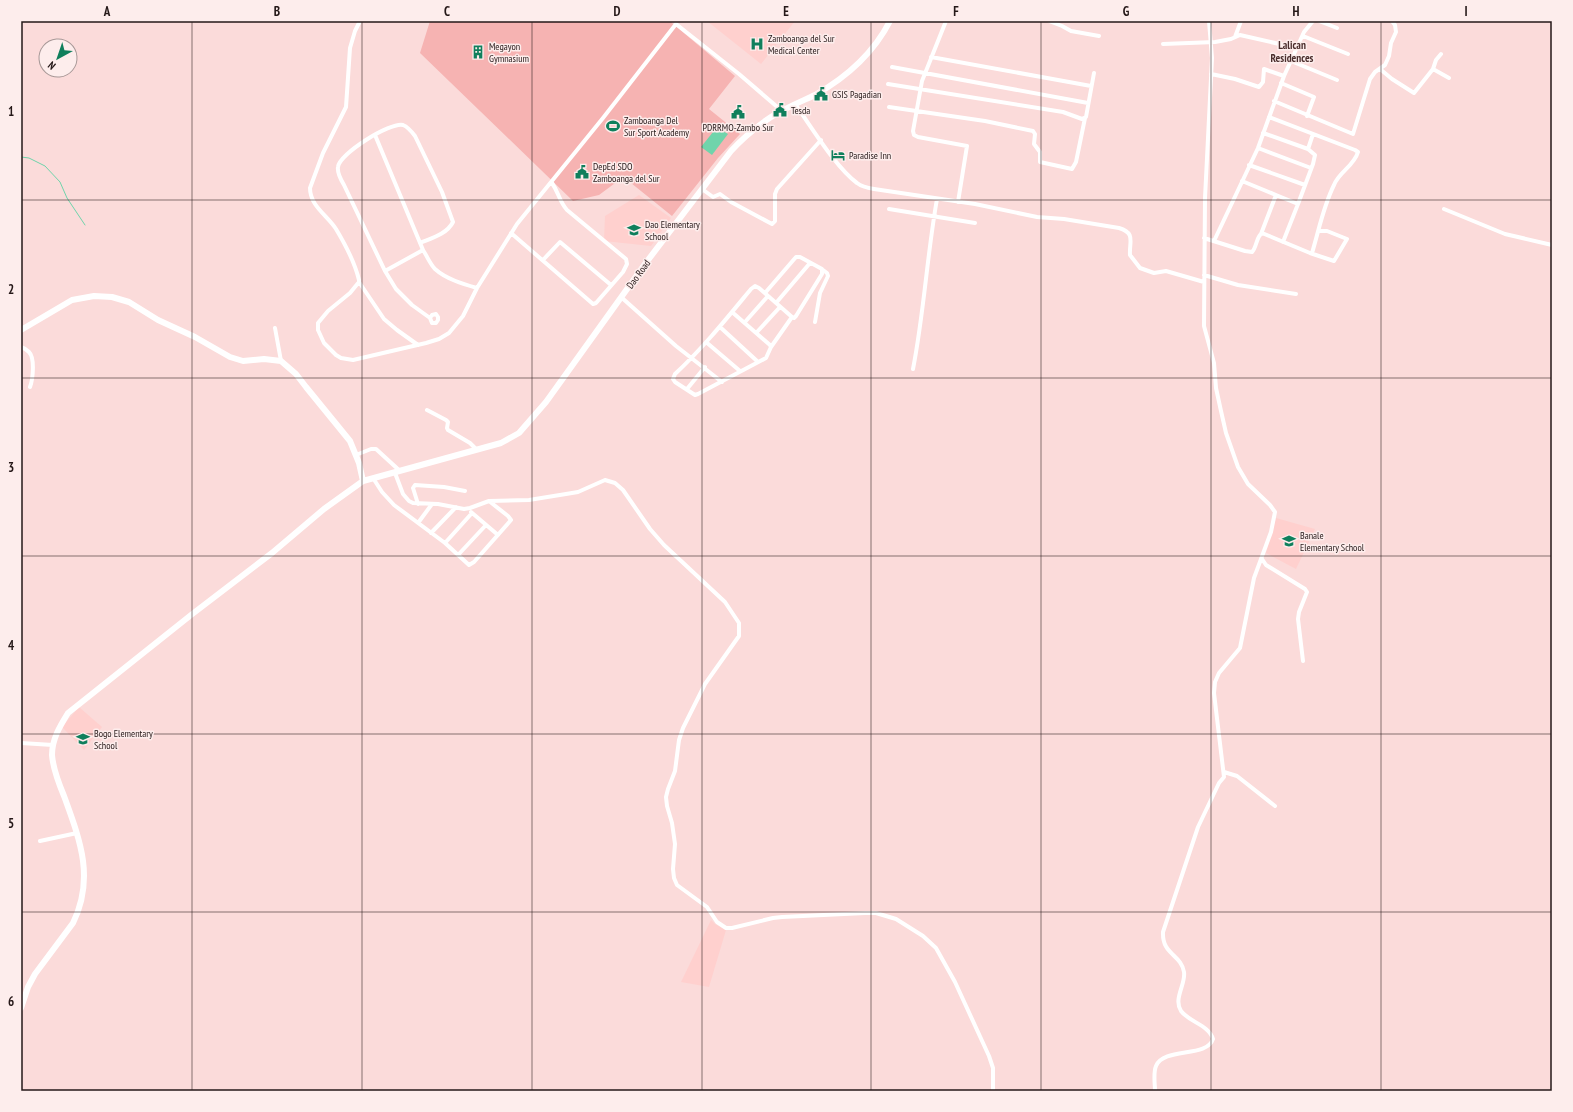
<svg xmlns="http://www.w3.org/2000/svg" width="1573" height="1112" font-family="'PT Sans Narrow',sans-serif">
	<style>
		.built { fill: #ffd0ce }
		.green { fill: #f6b3b2 }
		.water { fill: #70d4ab }
		.lines { fill: none; stroke-linecap: round; stroke-linejoin: round }
		.stream { stroke: #70d4ab; stroke-width: 1 }
		.street { stroke: #fff; stroke-width: 4 }
		.secondary { stroke: #fff; stroke-width: 6 }
		.grid { fill: none; stroke: #251818; stroke-width: 1; stroke-opacity: 0.55 }
		.labels { text-anchor: middle; stroke-width: 3; stroke-linejoin: round; paint-order: stroke }
		.poi-label { font-size: 10px; fill: #251818; stroke: #fdedec; text-anchor: start }
		.street-label { font-size: 10px; fill: #251818; stroke: #fdedec }
		.neighbourhood-label { font-size: 11px; font-weight: bold; fill: #4b2e2d; stroke: #fdedec }
		.neatline { fill: none; stroke: #251818; stroke-width: 1.5 }
		.grid-label { font-size: 13px; text-anchor: middle; font-weight: bold; fill: #251818 }
	</style>
	<rect width="100%" height="100%" fill="#fbdbda"/>
	<!-- built -->
	<path class="built" d="M707,21H795L761,64Z
		M639,195L671,218L651,246L604,241L605,216Z
		M1276,518L1315,529L1296,569L1266,553Z
		M79,707L102,727L84,750L62,727Z
		M711,920L715,924L726,930L709,987L681,982Z"/>
	<!-- green -->
	<path class="green" d="M430,21H671L672,23L735,76L709,109L740,134L718,158L672,216L631,183L622,178L599,195L573,201L420,53Z"/>
	<!-- water -->
	<path class="water" d="M717,127L728,134L712,155L701,147Z"/>
	<g class="lines">
		<!-- stream -->
		<path class="stream" d="M21,157L29,158L45,166L60,182L67,198L85,225"/>
		<!-- street -->
		<path class="street" d="M360,21L355,31L350,48L346,107L323,153L310,188C310,206 327,215 336,229C345,244 355,263 359,280V282L350,293L328,311L318,323V330L324,343L336,355L341,358L353,360L426,343L439,339L449,333L463,316L477,288L517,224L603,118L676,24L739,74L782,111
			M946,21L922,81L913,131L914,135L918,137L967,146L958,202
			M1049,21L1062,26L1071,31L1099,36
			M1319,21L1337,28
			M1303,36L1348,54
			M1235,37L1241,21
			M1163,44L1215,42L1231,39L1240,35L1297,48
			M931,57L1091,86
			M1291,61L1337,80
			M892,67L1088,103
			M1380,69L1392,79L1414,93L1433,69L1436,60L1441,54
			M1433,69L1449,78
			M1211,74L1235,79L1259,87L1263,82L1264,69L1284,76
			M1281,83L1314,97L1307,116
			M888,84L1063,112L1082,119L1086,117L1094,73
			M1274,101L1353,134L1370,79L1375,72L1385,65L1389,56L1391,43L1396,32L1395,25L1392,21
			M795,104C811,126 836,168 857,183C862,187 868,188 874,189L975,204L1037,217L1064,219L1119,228C1136,233 1129,242 1130,255L1140,268L1154,273L1166,271L1204,282
			M889,107L985,121L1033,131L1035,134L1034,144L1040,152V162L1072,169L1076,162L1085,118
			M1269,117L1355,150L1358,152C1354,166 1339,172 1334,185C1323,207 1319,230 1312,253
			M1263,133L1308,149L1315,155L1313,164L1298,204L1276,195
			M375,135L423,250C427,256 430,264 435,269C446,279 463,284 477,288
			M1258,148L1311,168
			M1308,149L1313,134
			M1249,165L1305,185
			M1242,181L1276,195L1261,234
			M702,189L713,197L720,194L731,202L772,224L775,221V194L777,189L821,140
			M889,209L975,223
			M1444,209L1505,234L1552,245
			M511,233L593,304L596,303L623,272L627,264L626,259L567,210C559,201 559,193 552,183
			M1204,238L1245,251L1252,252C1257,247 1256,237 1262,233L1310,253L1334,261L1347,239L1327,231H1319
			M1214,241L1258,148L1284,76L1304,32L1313,21
			M1283,242L1298,204
			M420,243C432,238 447,234 453,222L442,192L415,136C412,132 408,127 403,125C390,122 339,154 338,167C337,173 341,180 344,185L385,271L396,289L412,305L430,318L432,323H436L438,320V317L436,314L432,315L430,318
			M543,260L560,242L611,285
			M385,271L423,250
			M1204,275L1238,285L1296,294
			M359,282L384,319L397,330L418,345
			M765,293L796,257H800L822,269V274L796,316L794,318L792,317
			M621,297L676,346L722,382
			M776,303L810,263
			M732,312L770,345L771,347L766,358L698,394L695,395L675,382L673,379L675,374C703,348 727,318 751,289L755,286L759,288L792,317L771,347
			M745,322L768,296
			M815,322L820,293L828,276L827,273L823,270
			M720,327L757,361
			M275,328L281,361
			M757,332L780,307
			M706,342L740,371
			M21,347C24,348 27,350 29,352C35,358 33,379 30,387
			M913,369C924,313 927,255 937,199
			M687,389L705,367
			M427,410L446,420L448,422L447,428L448,430L470,443L477,450
			M356,455L371,449H376L400,471
			M395,473L403,494L409,501L413,503L438,504L464,509L470,508L489,501L529,500L566,494L578,492L605,480L615,483L623,490L650,529L664,545L725,602L739,623V636L705,684L683,728L679,740L675,771L668,789L666,797L667,806L672,823L675,844L673,869L674,878L677,885L707,907L717,922L726,928H732L773,918L782,917L865,913H876L896,919L923,936L936,948L955,982L989,1056L993,1068V1091
			M373,478L382,492L394,505L445,543L469,565L474,562L511,520L508,516L489,501
			M418,504L413,488L415,485L444,487L465,491
			M471,512L498,535
			M418,523L432,504
			M431,533L456,507
			M445,543L472,513
			M458,555L486,525
			M1262,559L1266,565L1305,589L1307,592L1299,612L1298,619L1303,661
			M21,743L53,745
			M1224,772L1237,776L1275,806
			M40,841L77,833
			M1155,1091C1155,1084 1153,1073 1156,1066C1164,1047 1207,1058 1213,1039C1209,1025 1189,1022 1181,1011C1173,999 1186,984 1184,972C1181,954 1162,955 1163,932L1198,827L1219,783L1224,777L1216,710L1214,693L1215,682L1219,673L1240,648L1254,578L1271,532L1275,512L1270,505L1248,484L1238,467L1226,433L1221,411L1216,388L1214,363L1204,326L1205,198L1212,58L1209,21"/>
		<!-- secondary -->
		<path class="secondary" d="M21,330L72,300L94,296L112,297L129,302L158,320L195,337L230,357L243,361L264,359L281,361L296,374L306,387L350,441L359,463L363,481
			M21,1008L28,987L35,974L73,923C95,878 80,840 64,796C59,784 53,769 52,755C52,739 60,726 68,713L191,615L272,553L324,509L363,481L501,443L519,433L546,402L645,264L731,151C743,138 756,127 771,117C785,108 800,102 815,95C847,77 873,54 890,21"/>
	</g>
	<!-- grid -->
	<path class="grid" d="M192,21V1091M362,21V1091M532,21V1091M702,21V1091M871,21V1091M1041,21V1091M1211,21V1091M1381,21V1091M21,200H1552M21,378H1552M21,556H1552M21,734H1552M21,912H1552"/>
	<!-- icons -->
	<defs>
		<g id="hospital-bare" transform="scale(1.08)"><path d="M-5-5h3v3.5h4V-5h3V5h-3V1.5h-4V5h-3Z" fill="#107f5c" stroke="#fdedec" stroke-width="2.5" paint-order="stroke"/></g>
		<g id="building-bare" transform="scale(1.08)"><path d="M-4-6H4V6H1V3H-1V6H-4ZM-2.5-4.3h1.7v1.8h-1.7ZM.8-4.3h1.7v1.8H.8ZM-2.5-1h1.7V.8h-1.7ZM.8-1h1.7V.8H.8Z" fill="#107f5c" stroke="#fdedec" stroke-width="2.5" paint-order="stroke"/></g>
		<g id="civic-bare" transform="scale(1.08)"><path d="M-.6-6.5H3V-4.5H.6V-3L4-1V1h2V6H-6V1h2V-1L-.6-3ZM-1.2 2.5V6h2.4V2.5Z" fill="#107f5c" stroke="#fdedec" stroke-width="2.5" paint-order="stroke"/></g>
		<g id="stadium-bare" transform="scale(1.08)"><path d="M0-5a6.5 5 0 1 0 0 10a6.5 5 0 1 0 0-10ZM-3.5-1.8h7v3.6h-7Z" fill="#107f5c" stroke="#fdedec" stroke-width="2.5" paint-order="stroke"/></g>
		<g id="hotel-bare" transform="scale(1.08)"><path d="M-6-4.5h1.5V1H6V5H4.5V3h-9V5H-6ZM-4 0a1.8 1.8 0 1 1 3.6 0ZM.5 0V-2.5h3Q6-2.5 6 0Z" fill="#107f5c" stroke="#fdedec" stroke-width="2.5" paint-order="stroke"/></g>
		<g id="school-bare" transform="scale(1.08)"><path d="M0-5L7-2L0 1L-7-2ZM-4 1L0 2.5L4 1V4Q0 6-4 4Z" fill="#107f5c" stroke="#fdedec" stroke-width="2.5" paint-order="stroke"/></g>
	</defs>
	<g fill-rule="evenodd">
		<use href="#hospital-bare" x="757" y="44"/>
		<use href="#building-bare" x="478" y="52"/>
		<use href="#civic-bare" x="821" y="94"/>
		<use href="#civic-bare" x="780" y="110"/>
		<use href="#civic-bare" x="738" y="112"/>
		<use href="#stadium-bare" x="613" y="126"/>
		<use href="#hotel-bare" x="838" y="155"/>
		<use href="#civic-bare" x="582" y="172"/>
		<use href="#school-bare" x="634" y="230"/>
		<use href="#school-bare" x="1289" y="541"/>
		<use href="#school-bare" x="83" y="739"/>
	</g>
	<g class="labels">
		<!-- poi labels -->
		<g class="poi-label">
			<text x="768" y="42">Zamboanga del Sur<tspan x="768" dy="12">Medical Center</tspan></text>
			<text x="489" y="50">Megayon<tspan x="489" dy="12">Gymnasium</tspan></text>
			<text x="832" y="98">GSIS Pagadian</text>
			<text x="791" y="114">Tesda</text>
			<text x="624" y="124">Zamboanga Del<tspan x="624" dy="12">Sur Sport Academy</tspan></text>
			<text x="738" y="131" text-anchor="middle">PDRRMO-Zambo Sur</text>
			<text x="849" y="159">Paradise Inn</text>
			<text x="593" y="170">DepEd SDO<tspan x="593" dy="12">Zamboanga del Sur</tspan></text>
			<text x="645" y="228">Dao Elementary<tspan x="645" dy="12">School</tspan></text>
			<text x="1300" y="539">Banale<tspan x="1300" dy="12">Elementary School</tspan></text>
			<text x="94" y="737">Bogo Elementary<tspan x="94" dy="12">School</tspan></text>
		</g>
		<!-- street labels -->
		<g class="street-label">
			<text transform="translate(638 274) rotate(-54)" y="4">Dao Road</text>
		</g>
		<!-- neighbourhood labels -->
		<g class="neighbourhood-label">
			<text x="1292" y="49">Lalican<tspan x="1292" dy="13">Residences</tspan></text>
		</g>
	</g>
	<!-- border -->
	<rect width="1573" height="1112" fill="none" stroke="#fdedec" stroke-width="44"/>
	<!-- north arrow -->
	<g transform="translate(58 58) rotate(220)"><circle r="19" fill="#fdedec" stroke="#a79897"/>
	<path d="M0-3L7 15L0 10L-7 15Z" fill="#107f5c"/>
	<text y="-6" font-size="11" font-weight="bold" text-anchor="middle" fill="#251818">N</text>
	</g>
	<rect x="22" y="22" width="1529" height="1068" class="neatline"/>
	<g class="grid-label">
		<text x="107" y="16">A</text>
		<text x="277" y="16">B</text>
		<text x="447" y="16">C</text>
		<text x="617" y="16">D</text>
		<text x="786" y="16">E</text>
		<text x="956" y="16">F</text>
		<text x="1126" y="16">G</text>
		<text x="1296" y="16">H</text>
		<text x="1466" y="16">I</text>
		<text x="11" y="116">1</text>
		<text x="11" y="294">2</text>
		<text x="11" y="472">3</text>
		<text x="11" y="650">4</text>
		<text x="11" y="828">5</text>
		<text x="11" y="1006">6</text>
	</g>
</svg>
